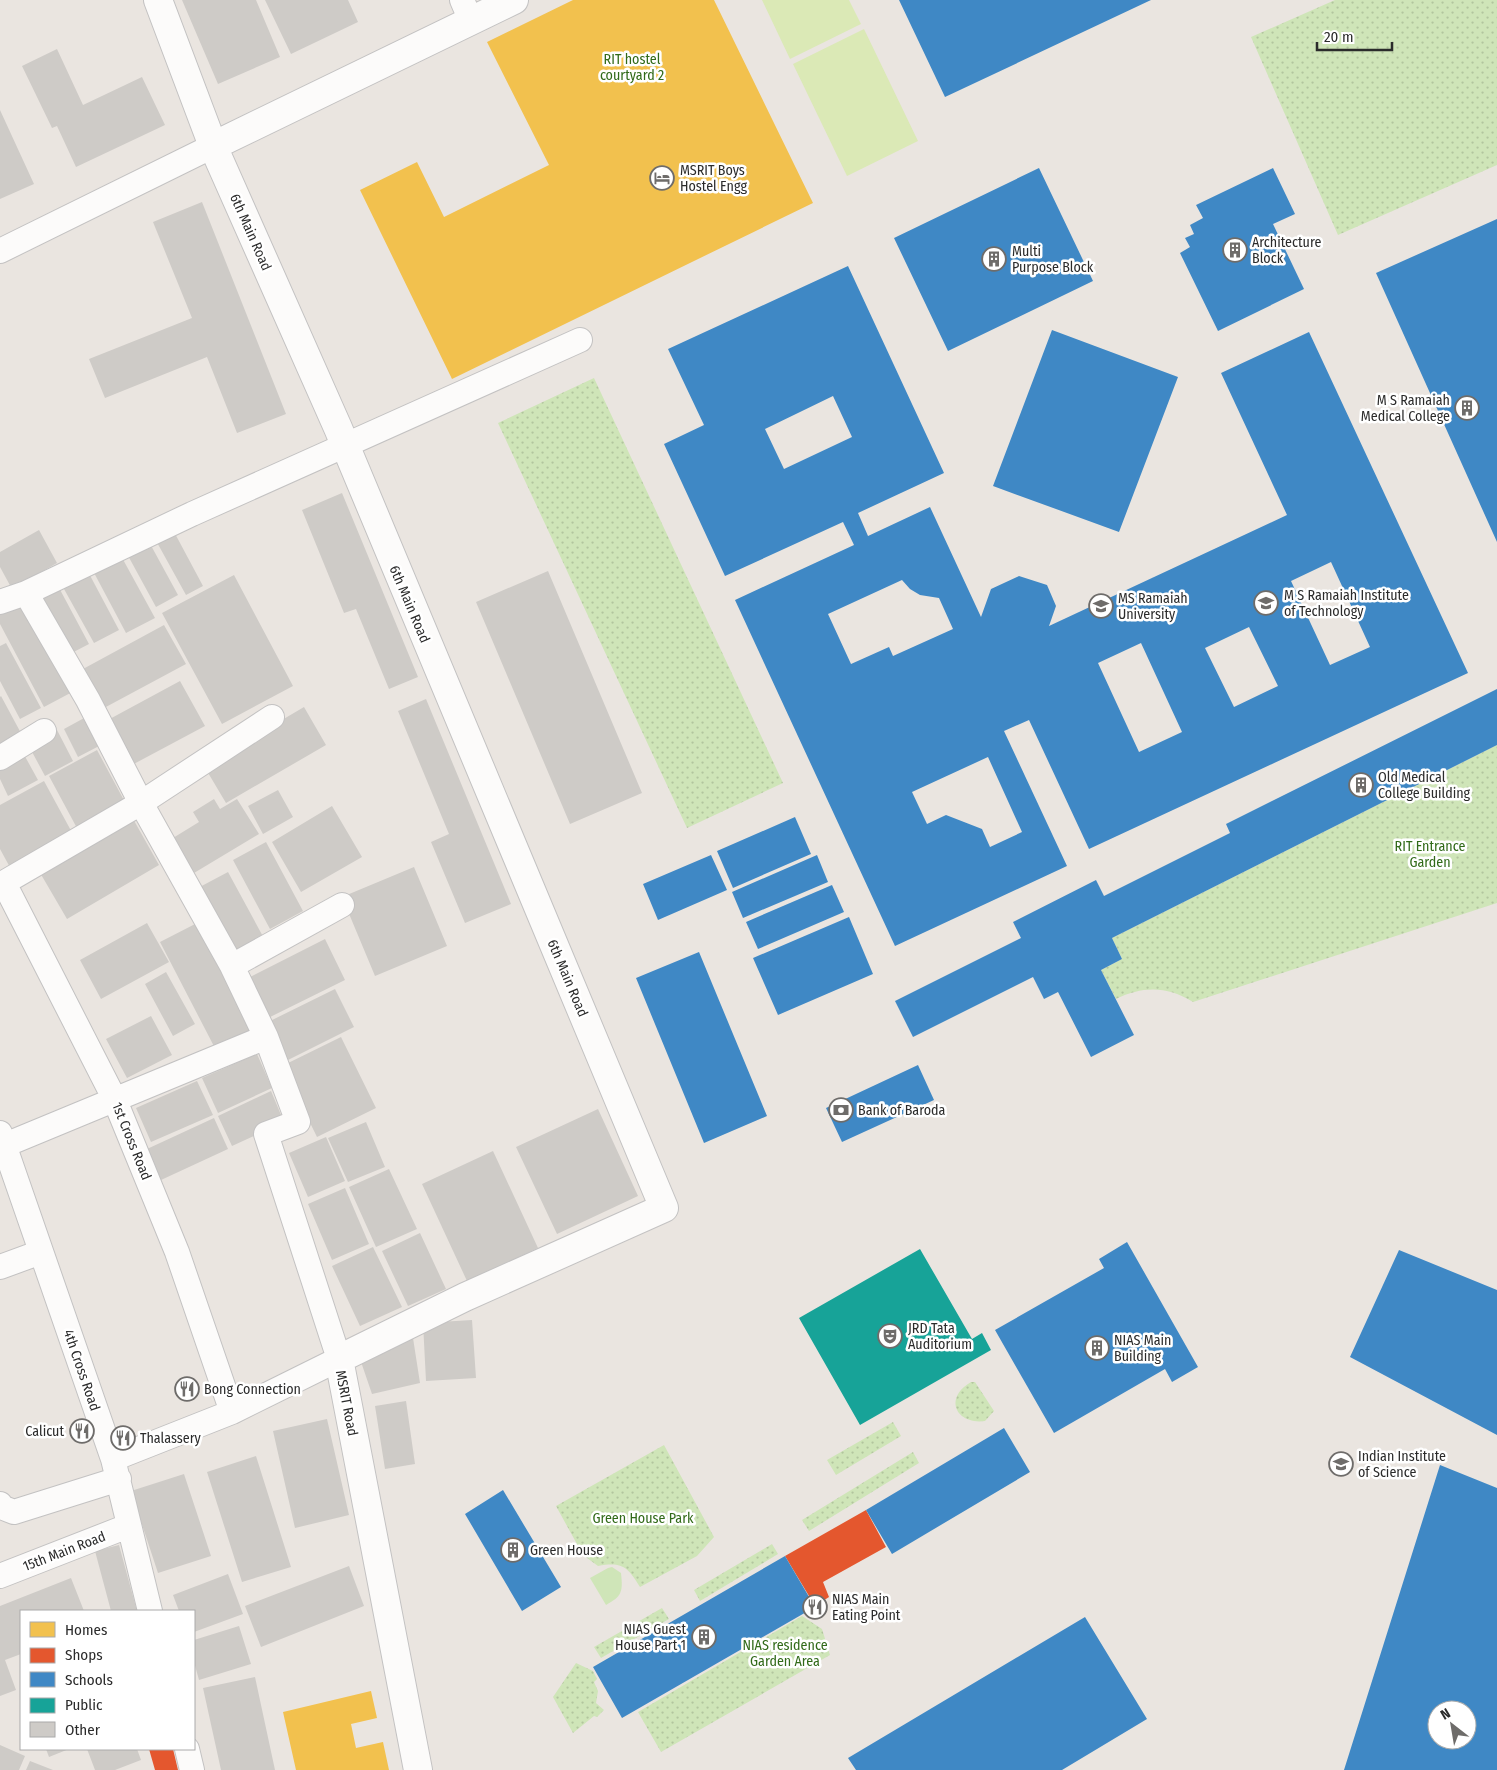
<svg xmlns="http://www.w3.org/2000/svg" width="1497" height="1770" font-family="'Fira Sans Condensed',sans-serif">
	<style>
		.grass { fill: url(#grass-dots) }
		.garden { fill: #cfe5b8 }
		.pitch { fill: #dbe9b6 }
		.homes { fill: #f2c14e }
		.shops { fill: #e4572e }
		.schools { fill: #3f88c5; fill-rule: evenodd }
		.public { fill: #17a398 }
		.building { fill: #cecbc7 }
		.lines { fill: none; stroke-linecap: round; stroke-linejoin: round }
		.minor-casing { stroke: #c3c2c2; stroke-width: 26 }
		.tertiary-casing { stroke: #c3c2c2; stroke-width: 30 }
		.minor { stroke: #fcfbfa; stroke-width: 24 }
		.tertiary { stroke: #fcfbfa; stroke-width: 28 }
		.labels { text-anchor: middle; stroke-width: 5; stroke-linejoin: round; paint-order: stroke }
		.park-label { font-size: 14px; fill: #316a19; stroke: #fff }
		.poi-label { font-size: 14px; fill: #2b2b2b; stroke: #fff; text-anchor: start }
		.street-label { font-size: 14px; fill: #2b2b2b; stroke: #fff }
	</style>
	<defs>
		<pattern id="grass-dots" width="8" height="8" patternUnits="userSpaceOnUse" patternTransform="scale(1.25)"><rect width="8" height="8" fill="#cfe5b8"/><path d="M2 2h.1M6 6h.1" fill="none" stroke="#b2c59e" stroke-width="1.8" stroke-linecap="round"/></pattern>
	</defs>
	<rect width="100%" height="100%" fill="#eae5e0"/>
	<!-- grass -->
	<path class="grass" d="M1335,0H1497V165L1338,235L1251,37Z
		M594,378L783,783L687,828L498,423Z
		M1497,745V903L1193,1002C1167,986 1143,986 1116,999L1101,970L1122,959L1112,938Z
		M971,1382H975L994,1411L985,1421C956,1425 943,1398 971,1382Z
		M893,1422L901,1436L836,1475L827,1460Z
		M664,1445L714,1537L697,1556L640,1587C627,1566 622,1562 598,1566L583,1555L556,1506Z
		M913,1452L919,1463L809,1531L802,1520Z
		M772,1544L778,1554L700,1601L694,1590Z
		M662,1608L669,1619L601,1658L594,1647Z
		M802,1616L822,1629L830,1655L661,1752L638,1712Z
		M576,1663L593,1671L597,1679L594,1682L598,1691L596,1703L604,1710L597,1717L594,1716L573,1733L553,1697Z"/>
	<!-- garden -->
	<path class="garden" d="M612,1567L621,1573C623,1592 622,1596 606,1605L590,1578L608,1568Z"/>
	<!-- pitch -->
	<path class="pitch" d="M762,0H849L861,24L790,59Z
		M864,29L918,141L847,176L793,64Z"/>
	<!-- homes -->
	<path class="homes" d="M573,0H714L813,203L452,379L360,190L417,162L444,217L549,165L487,42Z
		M371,1691L377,1718L351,1724L356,1748L383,1742L389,1770H296L283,1712Z"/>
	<!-- shops -->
	<path class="shops" d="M866,1510L886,1547L823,1582L829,1597L815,1606L785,1556Z
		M149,1749H173L178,1770H155Z"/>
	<!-- schools -->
	<path class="schools" d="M899,0H1151L945,97Z
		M1039,168L1093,281L948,351L894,238Z
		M1273,168L1295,214L1273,224L1304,289L1218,331L1180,253L1190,247L1185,238L1194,234L1190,225L1203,218L1196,205Z
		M1497,219V542L1376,273Z
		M848,266L944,473L858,513L868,536L930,507L981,617L991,589L1019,576L1047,585L1056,606L1049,626L1287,515L1221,373L1309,332L1468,673L1089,849L1029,720L1004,731L1067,866L895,946L735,600L854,545L843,522L725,576L664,444L704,425L668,349ZM833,396L852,437L784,469L765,429ZM1331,562L1370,647L1330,665L1291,581ZM902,580L910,589L920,595L939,598L953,629L893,656L889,647L851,664L828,614ZM1249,627L1278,686L1234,707L1205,648ZM1141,643L1182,732L1139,752L1098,663ZM988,757L1022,832L990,847L982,829L946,815L927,824L912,792Z
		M1052,330L1178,377L1119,532L993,486Z
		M1497,689V745L1112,938L1122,959L1101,970L1134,1035L1091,1057L1058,992L1044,999L1033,977L913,1037L895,1001L1021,938L1013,922L1096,880L1104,896L1230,833L1226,824Z
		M795,817L811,854L733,888L717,851Z
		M711,855L727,890L658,920L643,884Z
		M817,855L828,882L743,918L732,892Z
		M832,885L844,912L758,949L746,922Z
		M849,917L873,974L778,1015L753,958Z
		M699,952L767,1116L704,1143L636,978Z
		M918,1065L934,1100L842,1142L826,1108Z
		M1127,1242L1198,1367L1172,1382L1165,1369L1054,1433L995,1330L1104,1268L1099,1259Z
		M1399,1250L1497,1290V1435L1350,1357Z
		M1004,1428L1030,1472L892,1554L866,1510Z
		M1440,1465L1497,1488V1770H1344ZM1437,1710H1467V1740H1437Z
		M503,1490L561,1587L522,1611L465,1514Z
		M785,1556L815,1607L622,1718L593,1667Z
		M1085,1617L1147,1719L1062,1770H856L848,1758Z"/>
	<!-- public -->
	<path class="public" d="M920,1249L972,1339L982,1333L991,1350L860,1425L799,1318Z"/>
	<!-- building -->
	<path class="building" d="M182,0H256L280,57L218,84Z
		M265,0H348L358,22L291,54Z
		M57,49L83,105L142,77L165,125L76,167L57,126L52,128L22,66Z
		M0,110L34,184L0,199Z
		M202,202L286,414L237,433L207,357L105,398L89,359L192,318L153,222Z
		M342,493L418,677L389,689L356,609L344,613L302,510Z
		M172,528L203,586L186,595L154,537Z
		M39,530L57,563L12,589L0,567V552Z
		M148,540L178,595L156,607L126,552Z
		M120,554L155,618L126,633L92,569Z
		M85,566L119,630L94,643L59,580Z
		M548,571L642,793L570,824L476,602Z
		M234,575L293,686L222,724L162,613Z
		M57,584L89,644L64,657L32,598Z
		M27,598L76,690L44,707L0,624V612Z
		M164,625L186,664L104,708L83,669Z
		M6,643L41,708L20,719L0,681V646Z
		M180,681L205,726L130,766L106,721Z
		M1,696L22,735L0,747V697Z
		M426,699L511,904L465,923L431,842L449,834L398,711Z
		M304,707L326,745L226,803L204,766Z
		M86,717L101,745L78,757L64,729Z
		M57,730L73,761L45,776L31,750Z
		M97,750L126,804L78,830L49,776Z
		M22,751L38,780L8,796L0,779V768Z
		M44,781L75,838L12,871L0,849V805Z
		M278,790L293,817L263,834L248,806Z
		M214,799L220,809L237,799L259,834L194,873L173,838L199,822L193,812Z
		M332,806L362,857L301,892L272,842Z
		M132,817L159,865L67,919L39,871Z
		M266,842L303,911L270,929L233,860Z
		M414,867L447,946L375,976L342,897Z
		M228,872L266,942L234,959L196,889Z
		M199,922L257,1033L218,1054L160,942Z
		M147,923L169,962L101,999L80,960Z
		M325,939L345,980L262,1021L242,981Z
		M166,972L195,1024L173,1036L145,984Z
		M335,989L354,1027L282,1063L264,1024Z
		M151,1016L172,1055L127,1078L106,1039Z
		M341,1037L376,1108L317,1137L282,1066Z
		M257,1054L272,1088L218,1113L202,1078Z
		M197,1081L213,1115L151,1142L136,1108Z
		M271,1091L284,1122L232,1146L218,1116Z
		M598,1109L638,1196L557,1234L516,1147Z
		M214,1118L228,1149L161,1180L147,1149Z
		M366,1122L385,1167L348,1182L328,1138Z
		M326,1137L345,1181L308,1197L289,1153Z
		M493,1151L538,1248L467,1281L422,1184Z
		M389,1169L417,1229L376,1247L349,1187Z
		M345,1188L369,1244L332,1260L308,1204Z
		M420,1233L446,1289L408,1306L382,1251Z
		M373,1247L402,1307L360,1326L332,1266Z
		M472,1320L476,1378L426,1381L423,1323Z
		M413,1338L420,1383L372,1394L359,1356Z
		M406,1401L415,1464L385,1469L375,1406Z
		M327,1419L349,1515L295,1528L273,1431Z
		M256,1456L291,1567L242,1582L207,1472Z
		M184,1474L211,1556L158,1573L131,1491Z
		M119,1545L137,1611H111L95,1551Z
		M349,1566L364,1606L261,1647L245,1606Z
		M228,1574L243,1614L194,1632V1611H179L173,1595Z
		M71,1578L84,1611H21V1654L5,1660L16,1690L0,1696V1606Z
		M239,1626L251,1664L199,1680L194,1662V1640Z
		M255,1677L275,1770H221L203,1688Z
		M0,1745L25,1756L19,1770H0Z
		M46,1749H69L49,1757Z
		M87,1749H137L141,1760L115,1770H95Z
		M30,1761L53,1770H26Z"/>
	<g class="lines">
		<!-- minor casing -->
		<g class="minor-casing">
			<path id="minor" d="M462,0L471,21
				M0,251L213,146
				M26,593L88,700L141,803L232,966L266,1037L298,1122L266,1134L339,1359L232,1412L113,1459
				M0,602L26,593L192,514L580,340
				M0,758L44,731
				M4,883L114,1098L177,1252L232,1412
				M0,885L141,803L272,717
				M232,966L342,905
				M0,1133L113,1459L150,1611
				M5,1145L266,1037
				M0,1267L41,1252
				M0,1504L1,1507L14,1512L119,1479
				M0,1576L128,1526
				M187,1749L192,1770"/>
		</g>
		<!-- tertiary casing -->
		<g class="tertiary-casing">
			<path id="tertiary" d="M158,0L213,146L338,428L664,1208L465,1297L339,1359L418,1770
				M213,146L514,0"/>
		</g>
		<!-- minor -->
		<use href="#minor" class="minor"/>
		<!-- tertiary -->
		<use href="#tertiary" class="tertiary"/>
	</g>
	<!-- icons -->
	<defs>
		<g id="hotel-ring" transform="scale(1.25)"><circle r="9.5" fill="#fff" stroke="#6e6c6a" stroke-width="1.5"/><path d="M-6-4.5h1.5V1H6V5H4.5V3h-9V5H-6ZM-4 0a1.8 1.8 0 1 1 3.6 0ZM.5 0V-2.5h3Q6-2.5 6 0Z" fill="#6e6c6a"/></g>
		<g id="building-ring" transform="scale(1.25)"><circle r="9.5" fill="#fff" stroke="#6e6c6a" stroke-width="1.5"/><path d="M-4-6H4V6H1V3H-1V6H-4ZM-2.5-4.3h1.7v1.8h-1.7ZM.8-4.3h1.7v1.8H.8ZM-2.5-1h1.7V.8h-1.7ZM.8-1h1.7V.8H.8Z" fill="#6e6c6a"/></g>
		<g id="university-ring" transform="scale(1.25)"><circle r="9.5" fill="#fff" stroke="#6e6c6a" stroke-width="1.5"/><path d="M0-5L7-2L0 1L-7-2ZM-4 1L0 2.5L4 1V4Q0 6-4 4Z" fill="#6e6c6a"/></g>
		<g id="bank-ring" transform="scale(1.25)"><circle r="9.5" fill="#fff" stroke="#6e6c6a" stroke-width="1.5"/><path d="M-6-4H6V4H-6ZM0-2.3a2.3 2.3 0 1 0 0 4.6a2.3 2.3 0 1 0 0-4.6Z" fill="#6e6c6a"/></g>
		<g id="theatre-ring" transform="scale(1.25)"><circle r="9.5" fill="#fff" stroke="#6e6c6a" stroke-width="1.5"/><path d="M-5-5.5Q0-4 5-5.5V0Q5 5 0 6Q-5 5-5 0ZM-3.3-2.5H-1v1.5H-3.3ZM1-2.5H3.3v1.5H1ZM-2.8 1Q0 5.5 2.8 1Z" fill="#6e6c6a"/></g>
		<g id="restaurant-ring" transform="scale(1.25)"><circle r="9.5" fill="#fff" stroke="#6e6c6a" stroke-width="1.5"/><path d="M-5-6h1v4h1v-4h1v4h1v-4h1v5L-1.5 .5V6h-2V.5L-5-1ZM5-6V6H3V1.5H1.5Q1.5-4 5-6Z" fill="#6e6c6a"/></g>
	</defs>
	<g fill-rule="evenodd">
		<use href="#hotel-ring" x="662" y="178"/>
		<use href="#building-ring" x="1235" y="250"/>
		<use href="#building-ring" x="994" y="259"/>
		<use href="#building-ring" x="1467" y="408"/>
		<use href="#university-ring" x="1266" y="603"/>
		<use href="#university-ring" x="1101" y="606"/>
		<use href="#building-ring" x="1361" y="785"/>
		<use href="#bank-ring" x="841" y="1110"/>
		<use href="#theatre-ring" x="890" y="1336"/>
		<use href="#building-ring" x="1097" y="1348"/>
		<use href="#restaurant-ring" x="187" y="1389"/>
		<use href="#restaurant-ring" x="82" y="1431"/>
		<use href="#restaurant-ring" x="123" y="1438"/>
		<use href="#university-ring" x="1341" y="1464"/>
		<use href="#building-ring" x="513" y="1550"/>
		<use href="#restaurant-ring" x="815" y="1607"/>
		<use href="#building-ring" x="704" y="1637"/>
	</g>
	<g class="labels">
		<!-- park labels -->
		<g class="park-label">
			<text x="632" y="64">RIT hostel<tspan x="632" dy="16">courtyard 2</tspan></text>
			<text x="1430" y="851">RIT Entrance<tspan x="1430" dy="16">Garden</tspan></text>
			<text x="643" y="1523">Green House Park</text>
			<text x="785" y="1650">NIAS residence<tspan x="785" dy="16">Garden Area</tspan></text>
		</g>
		<!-- poi labels -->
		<g class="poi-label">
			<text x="680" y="175">MSRIT Boys<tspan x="680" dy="16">Hostel Engg</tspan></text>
			<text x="1252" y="247">Architecture<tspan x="1252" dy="16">Block</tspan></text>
			<text x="1012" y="256">Multi<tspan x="1012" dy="16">Purpose Block</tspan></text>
			<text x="1450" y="405" text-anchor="end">M S Ramaiah<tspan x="1450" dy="16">Medical College</tspan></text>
			<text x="1284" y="600">M S Ramaiah Institute<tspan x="1284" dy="16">of Technology</tspan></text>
			<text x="1118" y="603">MS Ramaiah<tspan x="1118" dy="16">University</tspan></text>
			<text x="1378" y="782">Old Medical<tspan x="1378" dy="16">College Building</tspan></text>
			<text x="858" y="1115">Bank of Baroda</text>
			<text x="908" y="1333">JRD Tata<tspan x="908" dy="16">Auditorium</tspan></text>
			<text x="1114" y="1345">NIAS Main<tspan x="1114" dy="16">Building</tspan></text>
			<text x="204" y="1394">Bong Connection</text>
			<text x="64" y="1436" text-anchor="end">Calicut</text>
			<text x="140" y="1443">Thalassery</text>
			<text x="1358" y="1461">Indian Institute<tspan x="1358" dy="16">of Science</tspan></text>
			<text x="530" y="1555">Green House</text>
			<text x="832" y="1604">NIAS Main<tspan x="832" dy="16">Eating Point</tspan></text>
			<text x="686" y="1634" text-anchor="end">NIAS Guest<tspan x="686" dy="16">House Part 1</tspan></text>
		</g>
		<!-- street labels -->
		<g class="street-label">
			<text transform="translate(251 232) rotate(66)" y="5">6th Main Road</text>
			<text transform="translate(410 604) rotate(67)" y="5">6th Main Road</text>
			<text transform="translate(568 978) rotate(67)" y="5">6th Main Road</text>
			<text transform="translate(132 1141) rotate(68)" y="5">1st Cross Road</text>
			<text transform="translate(82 1370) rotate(71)" y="5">4th Cross Road</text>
			<text transform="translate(347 1403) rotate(79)" y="5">MSRIT Road</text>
			<text transform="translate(64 1551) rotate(-21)" y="5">15th Main Road</text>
		</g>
	</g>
	<!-- legend -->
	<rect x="20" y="1610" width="175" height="140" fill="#ffffff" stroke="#aaaaaa"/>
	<rect x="30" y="1622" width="25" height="15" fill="#f2c14e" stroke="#aaaaaa"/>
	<text x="65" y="1635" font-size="15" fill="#2b2b2b">Homes</text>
	<rect x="30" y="1648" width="25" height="15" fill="#e4572e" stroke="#aaaaaa"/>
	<text x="65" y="1660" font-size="15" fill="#2b2b2b">Shops</text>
	<rect x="30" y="1672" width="25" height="15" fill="#3f88c5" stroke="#aaaaaa"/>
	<text x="65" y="1685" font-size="15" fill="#2b2b2b">Schools</text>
	<rect x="30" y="1698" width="25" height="15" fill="#17a398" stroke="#aaaaaa"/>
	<text x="65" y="1710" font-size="15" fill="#2b2b2b">Public</text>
	<rect x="30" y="1722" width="25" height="15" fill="#cecbc7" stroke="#aaaaaa"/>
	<text x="65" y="1735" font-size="15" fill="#2b2b2b">Other</text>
	<!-- north arrow -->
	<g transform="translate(1452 1725) rotate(329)"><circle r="24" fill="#ffffff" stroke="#aaaaaa"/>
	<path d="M0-4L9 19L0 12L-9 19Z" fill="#6e6c6a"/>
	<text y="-8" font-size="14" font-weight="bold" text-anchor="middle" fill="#2b2b2b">N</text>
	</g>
	<!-- scale -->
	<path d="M1317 42v8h75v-8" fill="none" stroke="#2b2b2b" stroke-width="2.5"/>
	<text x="1324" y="42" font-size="15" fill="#2b2b2b" stroke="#ffffff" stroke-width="4" paint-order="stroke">20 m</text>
</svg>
